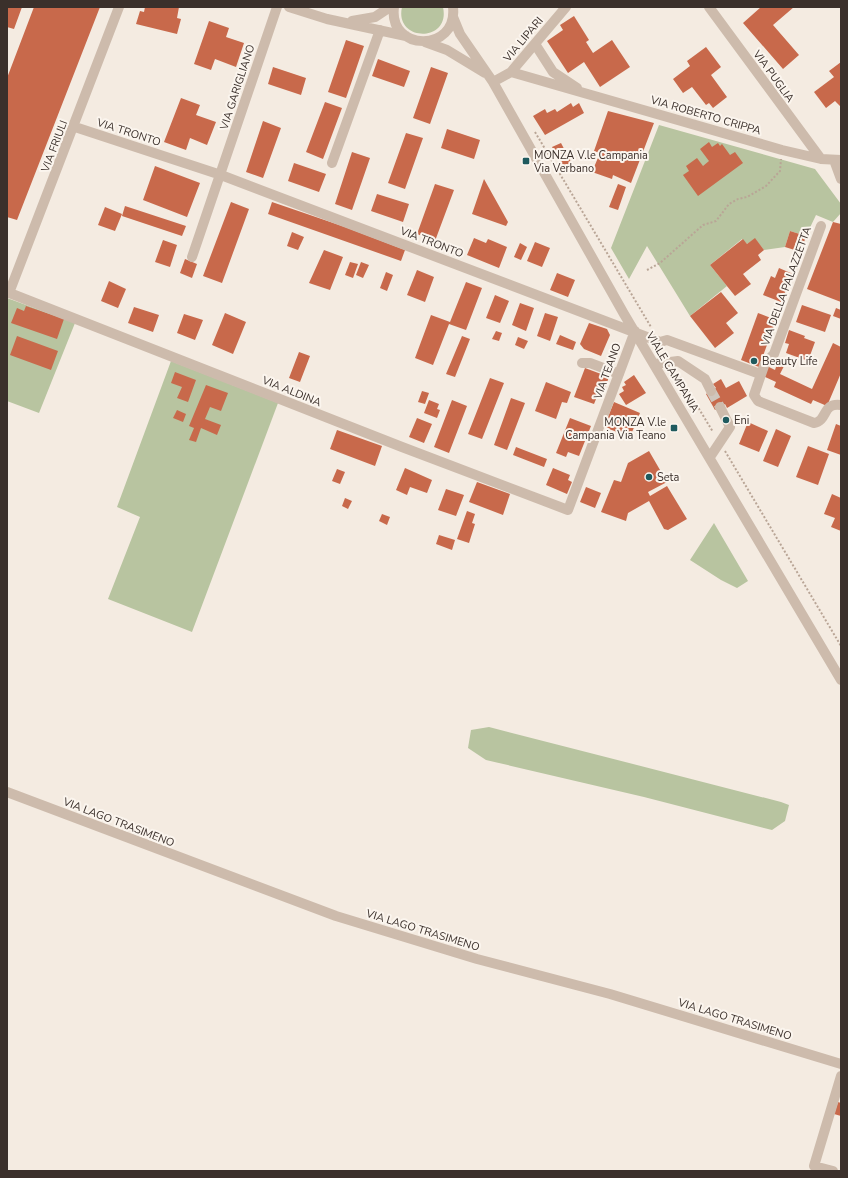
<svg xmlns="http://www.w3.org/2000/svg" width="848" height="1178" font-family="'Nunito Sans',sans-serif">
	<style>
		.green { fill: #b8c4a0 }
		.building { fill: #c8694b }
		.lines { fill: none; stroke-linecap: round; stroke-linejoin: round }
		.minor-tunnel { stroke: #cfc6bd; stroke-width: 10; stroke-dasharray: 10 5; stroke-linecap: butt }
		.path { stroke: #b9a596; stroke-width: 2; stroke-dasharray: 2 2; stroke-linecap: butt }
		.minor { stroke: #cdbbac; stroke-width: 10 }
		.poi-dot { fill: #1f5a5e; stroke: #fbf5ee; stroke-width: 1.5 }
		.labels { text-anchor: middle; stroke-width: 4; stroke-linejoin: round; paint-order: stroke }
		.street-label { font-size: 11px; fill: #3b302b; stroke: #fbf5ee }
		.poi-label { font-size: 11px; fill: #3b302b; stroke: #fbf5ee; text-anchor: start }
	</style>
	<rect width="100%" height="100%" fill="#f4ebe1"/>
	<!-- green -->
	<path class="green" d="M402,7H443C451,43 394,42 402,7Z
		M659,125L815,169L841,204V213L833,222L816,215L806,236L790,231L785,247L764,250L755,239L747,244L742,239L710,265L727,286L690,316L647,246L629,279L611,248Z
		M7,298L75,323L39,413L7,401Z
		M171,361L278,403L192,632L108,599L140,517L117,507Z
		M714,523L748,581L737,588L721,580L690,560Z
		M489,727L781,802L789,805L785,821L772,830L644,797L486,760L468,748L471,730Z"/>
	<!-- building -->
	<path class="building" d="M7,7H22L14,29L7,27Z
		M34,7H100L17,220L7,217V78Z
		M145,7H179L177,18L181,19L177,34L136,24L140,11L144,12Z
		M761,7H794L773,25L799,55L783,69L743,23Z
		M574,16L589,40L586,42L593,53L612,40L630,67L600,87L584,62L568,73L547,41L563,30L560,25Z
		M209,21L229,28L226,37L244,43L236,67L215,59L211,70L194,64Z
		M346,40L364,46L346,98L328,92Z
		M706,47L721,67L711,75L727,97L713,108L709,103L706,105L692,87L683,93L673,79L690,66L687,61Z
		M378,59L410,71L404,87L372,76Z
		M841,62V107L835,101L826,108L814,92L834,77L829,71Z
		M273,67L306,78L301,95L268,84Z
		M431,67L448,73L430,124L413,118Z
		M181,98L200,105L196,115L216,122L207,145L190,138L186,150L164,142Z
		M325,102L342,108L323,159L306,152Z
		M571,103L573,107L579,103L584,113L545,135L533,116L545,109L547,113L555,109L557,112Z
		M608,111L654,123L631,183L613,175L612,179L592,172L600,153L594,151Z
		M263,121L281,128L263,178L246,172Z
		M447,129L480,140L474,159L441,148Z
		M406,133L423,138L405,189L388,183Z
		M709,142L712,147L718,143L720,146L722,144L730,155L735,152L743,163L698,196L683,175L689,171L686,166L697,158L703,166L709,161L700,149Z
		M561,143L572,164L564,168L552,147Z
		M352,152L370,158L352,210L335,204Z
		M294,163L326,174L319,192L288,181Z
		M155,166L200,183L187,217L143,200Z
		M484,179L508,222L506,226L472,214Z
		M435,184L454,190L435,241L417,234Z
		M618,184L626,187L618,210L609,207Z
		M377,194L409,204L403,222L371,211Z
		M231,202L249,209L222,283L203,276Z
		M272,202L345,227L405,250L401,261L268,214Z
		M125,206L186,226L182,236L122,216Z
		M105,207L122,214L115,231L98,225Z
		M833,222L841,224V302L807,289Z
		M790,231L806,236L801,252L785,247Z
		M292,232L304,237L298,250L287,246Z
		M474,238L486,243L488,239L507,247L499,268L467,255Z
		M755,238L764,250L758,255L761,260L743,274L751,284L735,296L710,265L743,239L747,244Z
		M163,240L177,245L170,267L155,262Z
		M535,242L550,248L542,267L527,261Z
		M520,243L527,247L521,260L514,257Z
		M324,250L343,257L330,290L309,283Z
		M185,259L197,264L192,278L180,273Z
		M350,262L358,264L353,278L345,275Z
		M361,262L369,265L363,278L356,275Z
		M779,268L793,274L781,302L763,295L771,276L775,278Z
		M417,270L434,277L425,302L407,295Z
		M386,272L393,275L387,291L380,288Z
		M557,273L575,280L568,297L550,290Z
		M109,281L126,289L118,308L101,301Z
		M466,282L482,288L466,330L449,324L433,365L415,358L431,315L450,322Z
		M721,292L738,313L726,323L734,333L715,348L690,316Z
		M495,295L509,301L500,323L486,318Z
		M520,303L534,308L526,331L512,325Z
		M802,305L831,315L825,332L796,322Z
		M26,306L64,319L57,339L11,323L17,308L24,311Z
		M134,307L159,315L153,332L128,323Z
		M836,308L841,310V319L833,316Z
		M225,313L246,322L233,354L212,345Z
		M545,313L558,317L550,341L537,336Z
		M758,313L776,320L759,367L741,360Z
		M184,314L203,320L195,340L177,333Z
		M589,323L607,329L610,335L601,356L584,349L580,344Z
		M789,330L805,336L804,338L815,342L808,361L786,353L789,344L785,343Z
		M496,331L502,333L499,341L492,339Z
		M560,335L576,342L573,350L556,344Z
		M17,336L58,351L51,370L10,355Z
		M462,336L470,339L455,377L446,374Z
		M518,337L528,341L524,349L515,345Z
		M833,343L841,347V373L827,406L813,400L811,404L774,387L776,382L763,376L767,366L775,370L778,361L785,364L780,374L812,389Z
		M299,352L310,356L300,382L289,378Z
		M585,368L609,377L605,388L601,387L594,404L574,397Z
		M175,372L196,380L188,402L177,398L182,387L171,383Z
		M634,375L646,393L626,405L619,394L624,391L622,387L626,385L624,382Z
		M490,378L504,383L482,439L468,434Z
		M721,379L726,388L739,381L747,396L727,408L725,404L715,410L706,394L716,388L713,384Z
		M546,382L571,392L567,403L562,402L556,419L535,411Z
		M206,385L228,393L221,411L210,407L205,419L221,425L217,435L201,428L196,442L189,440L194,428L189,426Z
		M422,391L429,393L425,404L418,402Z
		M511,398L525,403L507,450L494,445Z
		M429,400L439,404L437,409L440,410L437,418L424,413Z
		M452,400L467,406L449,453L434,447Z
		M614,402L640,413L630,437L604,427Z
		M177,410L186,414L183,422L173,418Z
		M417,418L432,424L424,443L409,437Z
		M570,418L591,426L579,456L568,452L566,457L556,453Z
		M748,422L768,431L759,452L739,444Z
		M836,424L841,426V455L827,450Z
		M776,429L791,436L778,467L763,461Z
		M337,430L382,446L375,466L330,449Z
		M808,446L829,454L818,485L796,477Z
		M516,447L547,459L544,467L513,455Z
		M649,451L667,482L648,492L650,496L667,486L687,519L668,530L664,529L649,501L628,513L626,521L601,512L614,480L621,482L628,463Z
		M405,468L432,480L427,493L410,487L407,495L396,490Z
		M553,468L570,475L568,480L572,482L567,494L546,485Z
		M337,469L345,472L340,484L332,481Z
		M477,482L510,494L503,515L469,502Z
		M586,487L601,493L595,508L580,502Z
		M446,489L464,495L456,516L438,510Z
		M832,494L841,498V531L831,527L835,518L824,514Z
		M345,498L352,501L348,509L342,506Z
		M467,511L475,514L472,523L475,524L469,543L457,539Z
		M382,514L390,517L387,525L379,521Z
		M439,535L455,540L452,550L436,544Z
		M838,1102L841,1103V1116L834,1114Z"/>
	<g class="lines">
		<!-- minor-tunnel -->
		<path class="minor-tunnel" d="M711,391L720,407"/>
		<!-- path -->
		<path class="path" d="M535,132L651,327
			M647,270L660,263L703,225L716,221L729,204L738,199L747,197L766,186L780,171L781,159
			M678,374L713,432
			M725,451L841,646"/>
		<!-- minor -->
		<path class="minor" d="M289,7L327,19L406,36
			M394,7C388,52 458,53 453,7
			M709,7L821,159
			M453,17L460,34L493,82L624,314L841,680
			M352,21L375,17L390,7
			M425,42L447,50L485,73
			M535,44L553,72L577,88
			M511,72L782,150L821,159L841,160
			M493,82L511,72L566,7
			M75,127L221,175L660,342L667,340L760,374
			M834,160L841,179
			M332,163L380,30
			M821,226L774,354L765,363L754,395L758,401L814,423C828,421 822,402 841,405
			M192,257L277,7
			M7,292L402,447L568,510L635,331
			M9,293L119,7
			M582,363H590L619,374
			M655,364L678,361L705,379L711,391
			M710,457L730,427L720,407
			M7,792L336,916L477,959L610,994L841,1064
			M833,1171L814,1166L841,1076"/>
	</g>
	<!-- markers -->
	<g class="poi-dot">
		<rect x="522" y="157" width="8" height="8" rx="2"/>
		<circle cx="754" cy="361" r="4"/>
		<circle cx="726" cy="420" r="4"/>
		<rect x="670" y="424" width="8" height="8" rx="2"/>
		<circle cx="649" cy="477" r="4"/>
	</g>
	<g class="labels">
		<!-- street labels -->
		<g class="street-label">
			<text transform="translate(523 39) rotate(-50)" y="4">VIA LIPARI</text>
			<text transform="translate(774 76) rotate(54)" y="4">VIA PUGLIA</text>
			<text transform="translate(237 87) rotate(-72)" y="4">VIA GARIGLIANO</text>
			<text transform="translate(706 115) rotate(16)" y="4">VIA ROBERTO CRIPPA</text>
			<text transform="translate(129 132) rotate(18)" y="4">VIA TRONTO</text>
			<text transform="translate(54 146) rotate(-69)" y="4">VIA FRIULI</text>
			<text transform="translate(432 242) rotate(21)" y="4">VIA TRONTO</text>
			<text transform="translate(786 286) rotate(-70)" y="4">VIA DELLA PALAZZETTA</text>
			<text transform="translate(607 371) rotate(-70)" y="4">VIA TEANO</text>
			<text transform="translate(673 372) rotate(59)" y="4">VIALE CAMPANIA</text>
			<text transform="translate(292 391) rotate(22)" y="4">VIA ALDINA</text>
			<text transform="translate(119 822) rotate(21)" y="4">VIA LAGO TRASIMENO</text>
			<text transform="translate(423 930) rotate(17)" y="4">VIA LAGO TRASIMENO</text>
			<text transform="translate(735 1019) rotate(17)" y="4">VIA LAGO TRASIMENO</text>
		</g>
		<!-- poi labels -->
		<g class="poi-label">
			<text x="534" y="159">MONZA V.le Campania<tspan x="534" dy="13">Via Verbano</tspan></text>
			<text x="762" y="365">Beauty Life</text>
			<text x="734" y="424">Eni</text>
			<text x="666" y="426" text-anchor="end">MONZA V.le<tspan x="666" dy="13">Campania Via Teano</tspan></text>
			<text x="657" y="481">Seta</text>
		</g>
	</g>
	<!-- border -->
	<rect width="848" height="1178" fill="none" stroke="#3b302b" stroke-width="16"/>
</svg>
